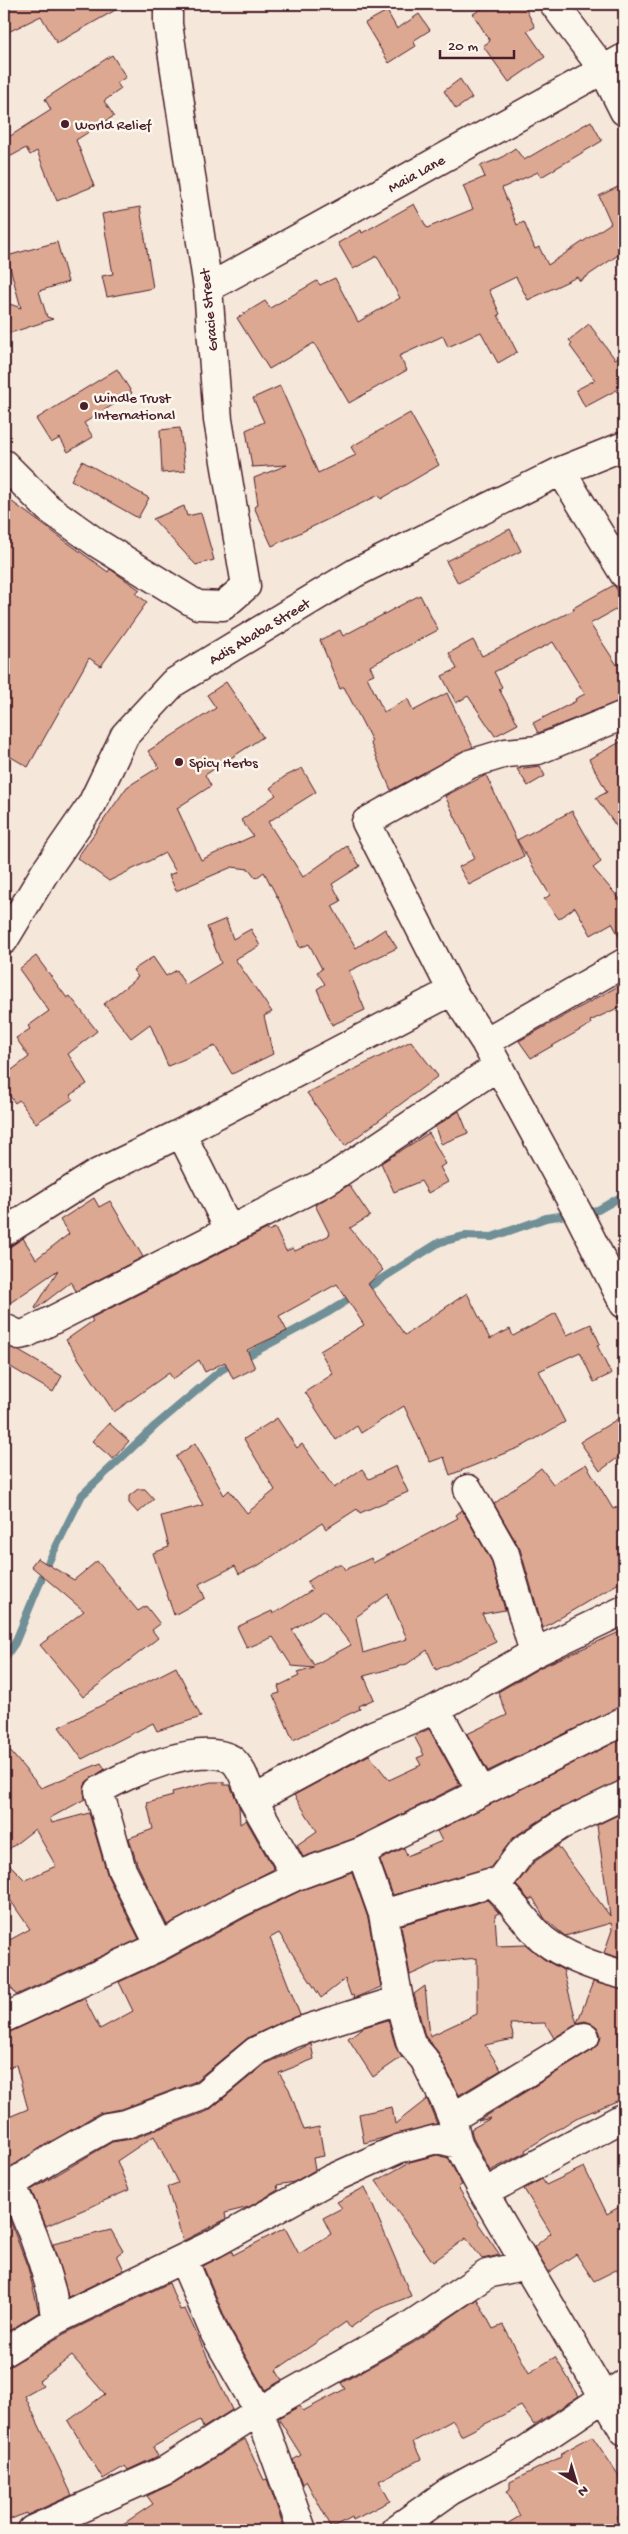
<svg xmlns="http://www.w3.org/2000/svg" width="628" height="2534" font-family="'Gochi Hand',sans-serif">
	<style>
		.lines { fill: none; stroke-linecap: round; stroke-linejoin: round }
		.stream { stroke: #6f8f96; stroke-width: 8 }
		.building { fill: #dda892; stroke: #4a1f2b; fill-rule: evenodd }
		.minor-casing { stroke: #4a1f2b; stroke-width: 31 }
		.minor { stroke: #fbf7ec; stroke-width: 28 }
		.poi-dot { fill: #4a1f2b; stroke: #fbf7ec; stroke-width: 2 }
		.labels { text-anchor: middle; stroke-width: 5; stroke-linejoin: round; paint-order: stroke }
		.poi-label { font-size: 15px; fill: #4a1f2b; stroke: #fbf7ec; text-anchor: start }
		.street-label { font-size: 15px; fill: #4a1f2b; stroke: #fbf7ec }
	</style>
	<rect width="100%" height="100%" fill="#f5e7da"/>
	<filter id="ink" filterUnits="userSpaceOnUse"><feTurbulence type="fractalNoise" baseFrequency=".02" numOctaves="2"/><feDisplacementMap in="SourceGraphic" scale="10" xChannelSelector="R" yChannelSelector="G"/><feConvolveMatrix kernelMatrix="1 2 1 2 8 2 1 2 1" color-interpolation-filters="sRGB"/></filter>
	<g filter="url(#ink)">
		<g class="lines">
			<!-- stream -->
			<path class="stream" d="M584,1212L598,1210L624,1195
				M4,1659L15,1643L48,1563L82,1495L155,1426L221,1370L327,1313L440,1242L465,1236L492,1237L546,1218L573,1214"/>
		</g>
		<!-- building -->
		<path class="building" d="M4,4H126L57,43L41,16L4,34Z
			M490,4H523L535,27L527,31L545,57L509,82L483,46L490,41L473,14Z
			M387,11L397,29L419,14L430,30L413,41L416,46L389,63L365,23Z
			M112,55L126,77L117,83L121,89L104,101L114,116L76,140L94,186L57,201L37,151L30,155L26,148L4,160V140L51,110L45,99Z
			M460,79L472,98L456,109L444,91Z
			M591,121L602,141L541,177L538,172L502,188L517,225L524,222L535,249L539,247L548,265L611,223L599,196L624,184V251L580,281L577,277L528,300L516,277L489,290L500,314L498,315L517,352L498,363L481,332L448,347L443,336L399,356L407,370L349,403L314,343L269,369L237,318L265,301L270,308L317,281L320,285L335,278L358,322L400,298L377,256L353,269L338,243L361,230L362,233L414,204L427,228L473,209L463,186L485,177L480,166L501,158L515,148L524,160Z
			M140,207L153,288L107,297L102,276L113,274L102,214Z
			M57,242L68,282L39,291L47,317L53,319L4,335V302L21,308L7,256Z
			M589,324L615,359L624,354V386L585,407L576,390L595,380L570,346L572,344L569,340Z
			M117,369L132,393L84,423L93,437L68,452L60,438L51,443L36,419Z
			M280,386L318,473L356,455L351,447L410,413L439,465L381,499L379,495L272,546L254,507L258,504L254,478L287,465L252,467L246,430L264,422L253,398Z
			M180,428L185,471L162,473L160,430Z
			M82,461L149,498L138,518L71,480Z
			M4,496L108,572L110,569L140,590L136,594L147,602L101,666L89,658L28,767L4,753Z
			M184,506L187,516L201,513L214,560L196,565L153,519Z
			M510,529L521,551L458,583L446,561Z
			M614,585L624,601V605L590,624L617,665L624,661V699L538,733L533,723L576,701L575,699L585,694L553,642L494,672L502,687L499,689L518,724L495,736L468,696L456,703L442,676L457,669L449,653L473,640L482,656L574,610L573,608Z
			M420,595L438,630L370,666L374,674L367,677L384,712L408,699L413,711L447,693L473,747L391,790L370,742L372,741L344,687L340,689L320,640L340,630L343,636Z
			M226,682L263,737L205,775L211,786L177,808L201,860L253,836L241,820L276,795L270,788L284,777L302,768L316,792L268,822L303,877L347,846L360,866L332,884L341,901L332,906L356,948L385,929L397,948L349,971L365,1010L332,1025L317,989L325,984L317,972L322,969L309,944L300,948L283,908L264,872L256,878L249,869L232,867L176,891L169,875L176,872L165,853L109,881L77,858L127,787L159,767L148,751L216,708L207,695Z
			M624,740V837L596,798L607,792L589,759Z
			M540,766L545,776L528,786L517,769Z
			M486,775L524,856L469,885L459,867L475,858L445,796Z
			M572,811L601,862L593,868L624,904V945L612,923L591,935L575,907L559,919L544,899L550,895L517,840Z
			M226,919L233,939L251,929L260,946L235,959L272,1012L264,1016L273,1054L232,1074L215,1046L168,1066L150,1024L131,1038L104,1004L138,977L133,970L153,957L166,976L177,970L185,985L221,963L207,927Z
			M36,956L67,998L70,996L97,1031L68,1054L87,1084L70,1095L73,1099L36,1123L19,1100L15,1103L4,1088V1076L29,1057L16,1038L30,1029L28,1026L49,1011L19,969Z
			M624,983V1005L590,1021L591,1024L531,1058L519,1041Z
			M411,1041L438,1076L345,1146L307,1093Z
			M459,1111L468,1133L441,1144L435,1127Z
			M429,1133L446,1164L440,1167L448,1182L428,1193L421,1181L394,1192L381,1163Z
			M349,1185L370,1216L350,1228L383,1270L368,1284L405,1335L467,1293L490,1339L510,1329L513,1336L556,1313L567,1335L591,1324L600,1344L597,1345L611,1374L594,1382L580,1352L539,1371L565,1422L523,1446L450,1475L444,1457L430,1462L404,1406L361,1433L357,1426L336,1440L305,1392L333,1374L320,1351L364,1325L337,1284L279,1316L287,1331L247,1350L255,1368L233,1379L225,1362L205,1372L199,1360L173,1379L169,1373L114,1412L66,1340L93,1321L91,1318L267,1229L268,1231L275,1228L286,1251L293,1248L295,1251L330,1235L315,1205Z
			M94,1198L99,1207L110,1201L143,1257L76,1291L71,1282L36,1309L35,1308L58,1270L4,1307V1251L23,1238L36,1259L69,1234L60,1220Z
			M4,1345L17,1350L62,1376L53,1392L4,1363Z
			M624,1415V1453L600,1471L580,1442Z
			M277,1418L297,1448L302,1444L334,1488L362,1469L369,1479L396,1466L408,1492L360,1513L357,1509L326,1529L322,1523L259,1565L239,1574L235,1566L199,1584L205,1598L174,1615L153,1553L169,1547L161,1516L203,1505L176,1457L195,1443L224,1495L229,1490L247,1513L275,1490L244,1439Z
			M109,1423L129,1441L113,1459L92,1441Z
			M586,1464L613,1509L624,1503V1580L543,1628L520,1549L494,1504L541,1468L553,1484Z
			M138,1489H145L154,1499L138,1513L129,1503V1496Z
			M462,1510L491,1560L505,1610L482,1614L496,1642L436,1670L427,1650L407,1664L364,1676L374,1699L359,1706L360,1709L293,1740L273,1695L280,1693L278,1686L299,1676L297,1673L314,1668L292,1666L273,1637L247,1648L237,1627L272,1611L273,1614L312,1590L307,1582L334,1565H342L345,1570L371,1558L373,1563L458,1518L456,1515ZM388,1594L407,1639L363,1653L356,1617ZM324,1610L351,1645L314,1665L292,1630Z
			M37,1558L74,1580L97,1561L138,1611L146,1606L160,1624L152,1630L158,1638L83,1697L40,1645L84,1611L31,1566Z
			M624,1630V1705L488,1771L467,1734L507,1715L498,1692L541,1667Z
			M176,1667L201,1717L157,1731L153,1723L82,1759L59,1727Z
			M429,1729L460,1785L355,1838L303,1857L297,1845L317,1831L294,1795L369,1755L389,1780L421,1765L417,1758L424,1755L414,1736Z
			M624,1738V1780L554,1811L514,1837L490,1868L393,1895L380,1860L404,1848L407,1856L442,1841L437,1831Z
			M4,1744L41,1788L101,1763L105,1769L86,1782L84,1789L85,1799L50,1818L52,1823L89,1813L108,1877L139,1939L16,1995L4,1977V1943L30,1929L4,1891V1859L25,1880L56,1866L35,1829L4,1853Z
			M211,1782H224V1785H230L239,1806L240,1824L246,1820L274,1869L167,1925L137,1864L129,1838L153,1829L147,1803L173,1796L172,1792Z
			M624,1812V1959L604,1953L612,1930L611,1923L565,1936L545,1919L533,1898L529,1900L516,1885L534,1862L558,1846L610,1916L597,1825Z
			M352,1872L368,1918L381,1987L354,1998L353,1995L351,1996L345,1979L321,1998L279,1933L270,1938L300,2015L249,2037L194,2082L122,2109L99,2113L4,2171V2119L28,2109L16,2065L4,2069V2039L9,2037L8,2033L84,1998L100,2029L133,2011L119,1982L167,1960L248,1916L302,1890Z
			M487,1900L499,1913L495,1915L497,1946L526,1945L545,1960L563,1970L577,2024L554,2038L545,2023L510,2024L514,2039L485,2045L501,2070L459,2095L438,2052L425,2036L414,1994L425,1986L430,2036L477,2014V1958L439,1962L410,1975L401,1925Z
			M593,1982L624,1990V2098L576,2118L525,2150L526,2152L490,2171L473,2138L471,2129L491,2118L478,2121L593,2050L598,2045L601,2036L598,2028L593,2024L585,2021L577,2023Z
			M388,2020L396,2048L402,2057L373,2077L348,2038L364,2027Z
			M311,2044L314,2059L279,2073L289,2089L304,2130L319,2127L324,2156L313,2158L315,2170L294,2182L277,2185L278,2190L249,2207L225,2213L226,2219L183,2241L167,2187L178,2183L154,2136L117,2161L129,2190L46,2226L31,2190L112,2142L131,2139L208,2111L265,2064Z
			M427,2099L437,2124L364,2143L359,2114L392,2107L395,2124Z
			M437,2155L448,2158L462,2185L458,2187L479,2222L478,2223L500,2255L482,2259L466,2238L433,2262L376,2181L410,2162Z
			M584,2167L607,2214L619,2207L624,2217V2266L594,2281L576,2254L549,2272L534,2247L551,2233L524,2189L542,2179L546,2185Z
			M365,2187L411,2296L376,2310L350,2328L346,2322L276,2370L282,2380L265,2390L229,2327L203,2266L232,2251L233,2255L285,2228L299,2254L331,2234L323,2218L342,2208L337,2202Z
			M4,2205L28,2268L39,2312L4,2334Z
			M111,2230L123,2251L117,2255L124,2270L68,2297L53,2244Z
			M169,2283L180,2310L185,2309L232,2410L203,2428L200,2420L153,2447L158,2456L128,2470L125,2466L103,2479L68,2421L105,2394L72,2356L39,2381L43,2386L25,2396L72,2495L27,2515L26,2513L4,2522V2368L12,2365L64,2334Z
			M477,2299L493,2329L503,2325L529,2373L555,2357L579,2396L534,2425L521,2406L461,2436L453,2420L413,2442L421,2459L379,2481L390,2501L353,2520L352,2517L332,2528L306,2481L302,2484L293,2460L301,2455L278,2418L300,2406L303,2411L345,2389L341,2383L413,2343Z
			M592,2436L624,2483V2512L617,2517L624,2530H497L520,2516L507,2491L510,2489V2482L561,2457L560,2454Z
			M245,2439L264,2480L267,2479L285,2530H114L153,2504L147,2496L174,2483Z"/>
		<g class="lines">
			<!-- minor casing -->
			<g class="minor-casing">
				<path id="minor" d="M554,4L603,69L624,111
					M208,288L624,58
					M4,464L48,508L97,543L189,600L198,605L223,606L246,586L218,420L208,288L168,24V4
					M561,471L624,574
					M624,715L538,750L506,753L470,764L366,822L452,991L485,1042L578,1213L624,1304
					M4,940L45,872L92,804L125,735L173,683L355,573L561,471L624,446
					M485,1042L624,963
					M181,1133L230,1231
					M4,1232L98,1173L181,1133L452,991
					M4,1328L19,1335L25,1334L327,1181L498,1066
					M468,1489L505,1554L534,1653
					M436,1709L481,1791
					M624,1721L361,1852L383,1914L399,2000L411,2044L424,2059L445,2101L452,2118L458,2144L484,2193L624,2431
					M296,1876L253,1800L373,1735L436,1709L534,1653L624,1610
					M496,1886L523,1850L561,1825L624,1795
					M383,1914L489,1883C503,1887 529,1929 545,1941C567,1958 598,1968 624,1975
					M160,1946L122,1870L99,1791C126,1773 201,1741 231,1759C242,1766 248,1788 253,1800
					M4,2018L160,1946L241,1902L296,1876L361,1852
					M452,2118L585,2037
					M12,2186C28,2219 41,2254 51,2290C54,2300 53,2310 56,2320
					M4,2189L54,2157L107,2127L126,2124L202,2096L256,2051L291,2034L399,2000
					M484,2193L624,2117
					M183,2259L215,2334L259,2411L302,2530
					M4,2352L56,2320L215,2243L329,2180L398,2149L437,2139L458,2144
					M32,2530L166,2470L259,2411L405,2329L487,2274L526,2265
					M395,2530L450,2491L523,2452L624,2384"/>
			</g>
			<!-- minor -->
			<use href="#minor" class="minor"/>
		</g>
	</g>
	<!-- markers -->
	<g class="poi-dot">
		<circle cx="65" cy="124" r="5"/>
		<circle cx="84" cy="406" r="5"/>
		<circle cx="179" cy="762" r="5"/>
	</g>
	<g class="labels">
		<!-- poi labels -->
		<g class="poi-label">
			<text x="75" y="129">World Relief</text>
			<text x="94" y="402">Windle Trust<tspan x="94" dy="17">International</tspan></text>
			<text x="189" y="767">Spicy Herbs</text>
		</g>
		<!-- street labels -->
		<g class="street-label">
			<text transform="translate(416 173) rotate(-29)" y="5">Maia Lane</text>
			<text transform="translate(208 310) rotate(-96)" y="5">Gracie Street</text>
			<text transform="translate(259 631) rotate(-31)" y="5">Adis Ababa Street</text>
		</g>
	</g>
	<!-- margin -->
	<rect width="628" height="2534" fill="none" stroke="#fbf7ec" stroke-width="20"/>
	<rect x="10" y="10" width="608" height="2514" fill="none" stroke="#4a1f2b" stroke-width="2" filter="url(#ink)"/>
	<!-- north arrow -->
	<g transform="translate(576 2482) rotate(142)" stroke="#fbf7ec" stroke-width="4" paint-order="stroke">
	<path d="M0-4L9 19L0 12L-9 19Z" fill="#4a1f2b"/>
	<text y="-8" font-size="14" font-weight="bold" text-anchor="middle" fill="#4a1f2b">N</text>
	</g>
	<!-- scale -->
	<path d="M440 50v8h74v-8" fill="none" stroke="#4a1f2b" stroke-width="2.5"/>
	<text x="448" y="50" font-size="15" fill="#4a1f2b" stroke="#fbf7ec" stroke-width="4" paint-order="stroke">20 m</text>
</svg>
